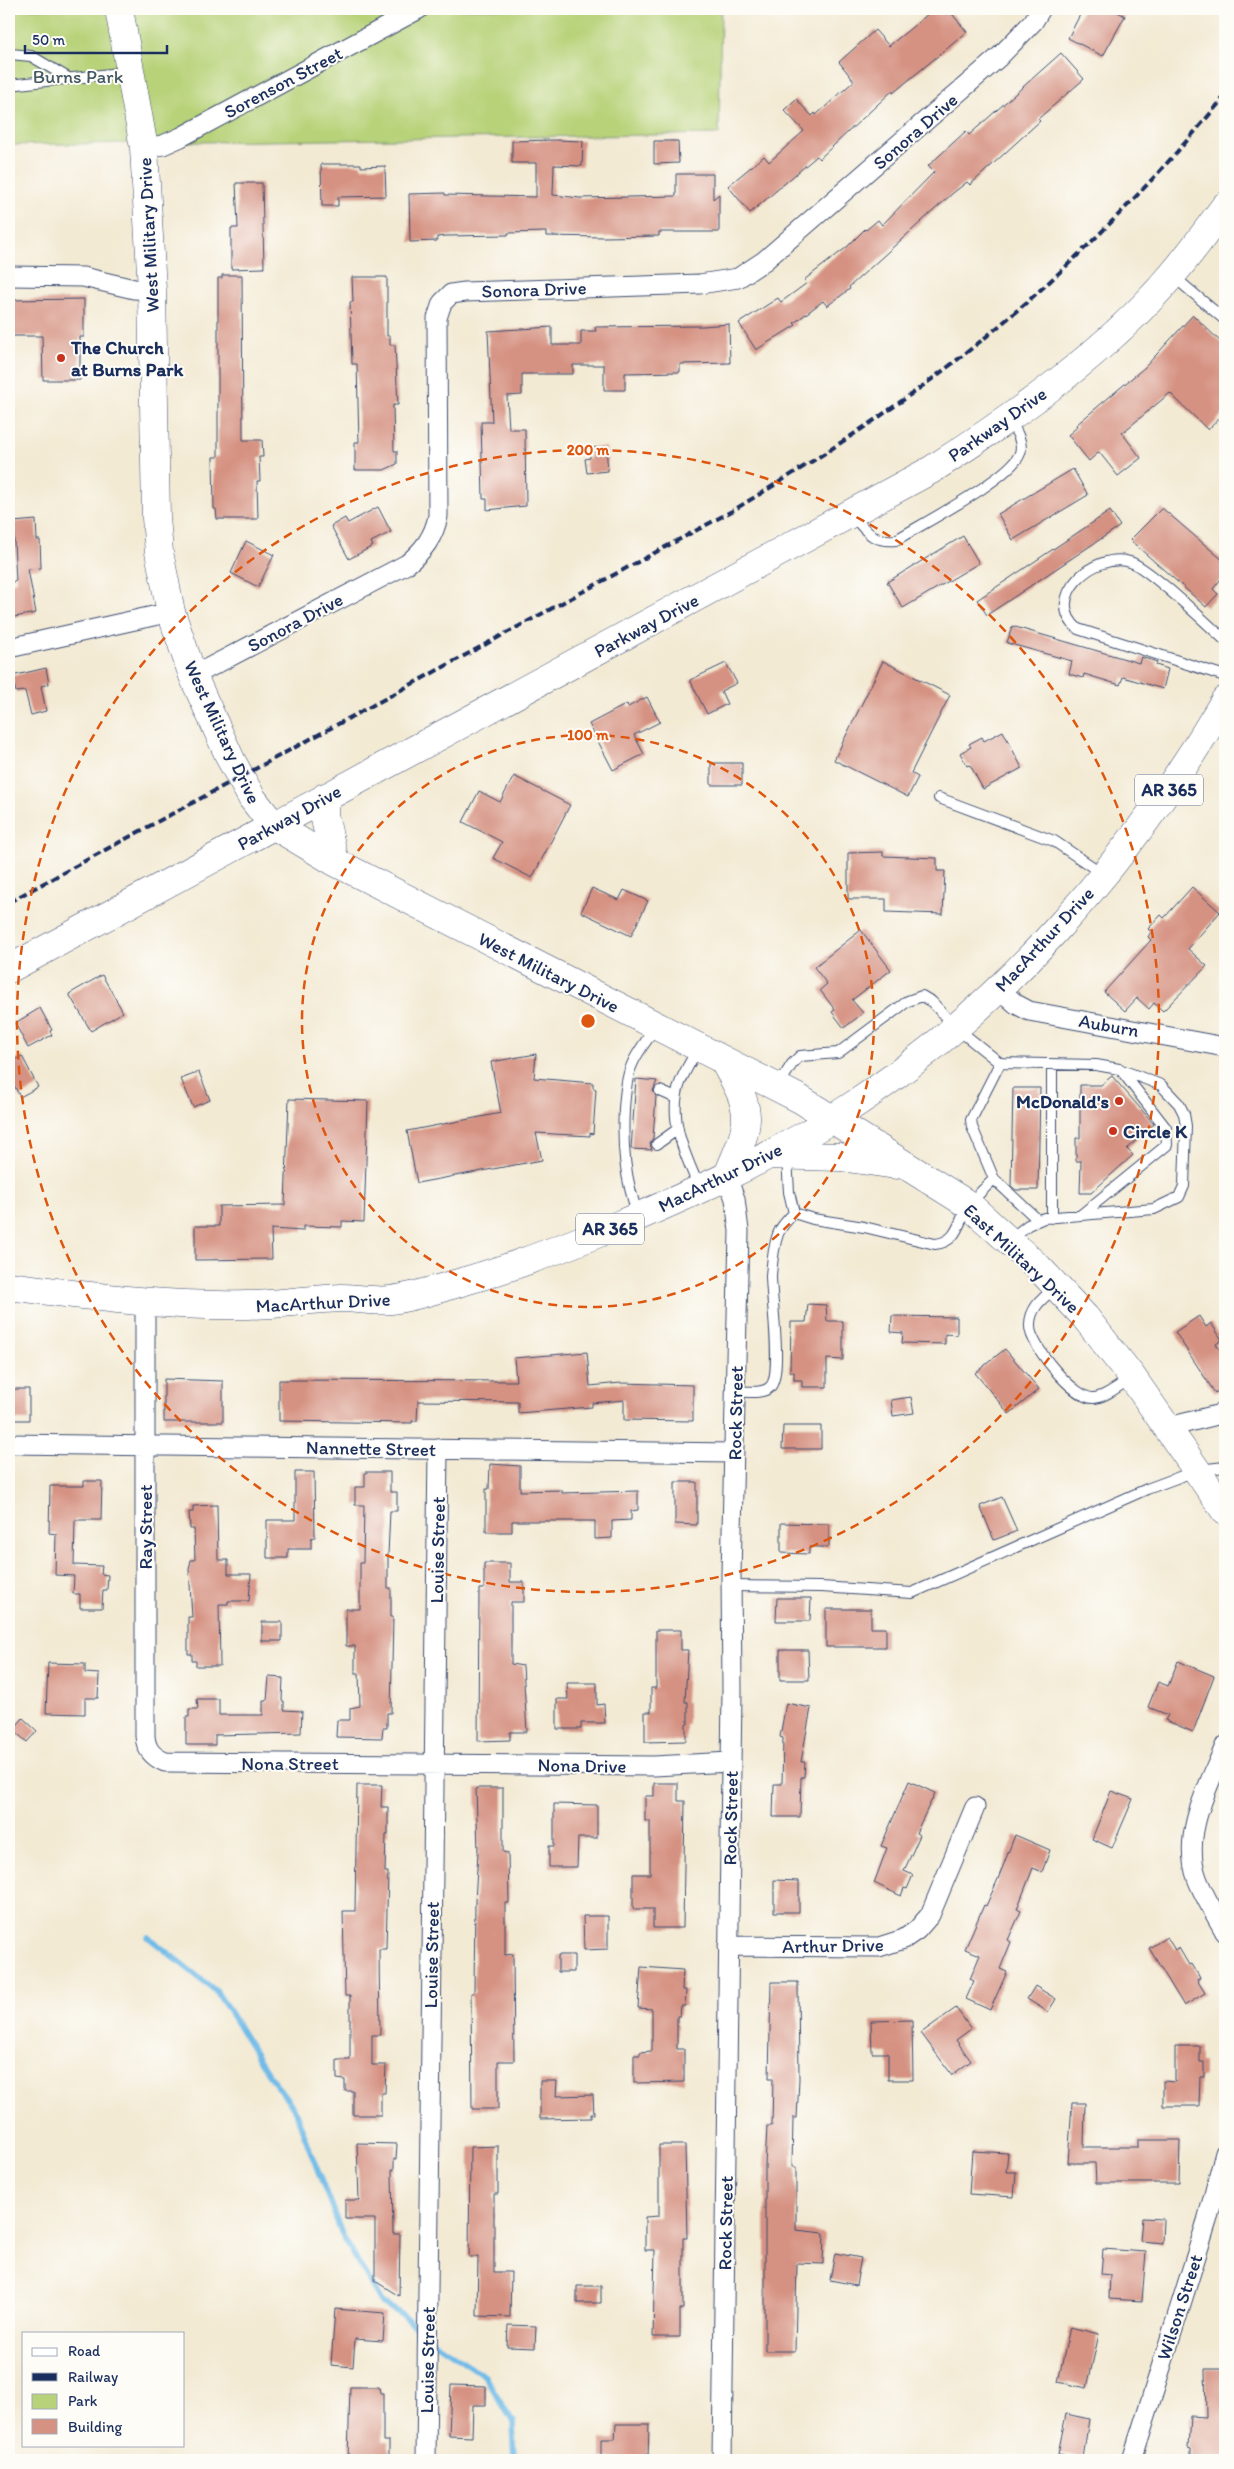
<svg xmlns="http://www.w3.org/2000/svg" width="1234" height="2469" font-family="Itim,sans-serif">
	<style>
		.green { fill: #b7d278; stroke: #69806b }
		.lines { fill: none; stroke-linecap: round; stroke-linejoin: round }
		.stream { stroke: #6fbbe8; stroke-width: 5.5 }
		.building { fill: #d59282 }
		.lane-casing { stroke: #3b4b70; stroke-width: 12 }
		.street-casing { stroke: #3b4b70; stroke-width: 21 }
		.secondary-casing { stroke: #3b4b70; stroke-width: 29 }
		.primary-casing { stroke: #3b4b70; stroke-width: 29 }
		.lane { stroke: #fff; stroke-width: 10 }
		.street { stroke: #fff; stroke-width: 19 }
		.secondary { stroke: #fff; stroke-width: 28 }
		.primary { stroke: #fff; stroke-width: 28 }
		.rail { stroke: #1b2f5e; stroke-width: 4; stroke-dasharray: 8 4; stroke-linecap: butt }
		.ring { fill: none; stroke: #de5710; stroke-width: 2.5; stroke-dasharray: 9 6 }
		.poi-dot { fill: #c8321e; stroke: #fdfcf7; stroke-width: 2 }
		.labels { text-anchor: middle; stroke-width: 4; stroke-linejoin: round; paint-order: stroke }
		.shield { fill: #fdfcf7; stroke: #5f6c8c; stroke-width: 1 }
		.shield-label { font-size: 18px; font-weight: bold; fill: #1b2f5e }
		.park-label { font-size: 19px; fill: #425864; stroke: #fdfcf7 }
		.street-label { font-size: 19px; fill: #1b2f5e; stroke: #fdfcf7 }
		.poi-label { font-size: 19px; font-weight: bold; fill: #1b2f5e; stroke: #fdfcf7; text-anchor: start }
		.centre { fill: #de5710; stroke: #fdfcf7; stroke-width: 2.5 }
		.ring-label { font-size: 15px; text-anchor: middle; font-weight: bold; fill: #de5710; stroke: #fdfcf7; stroke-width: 4; stroke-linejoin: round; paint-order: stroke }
	</style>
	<rect width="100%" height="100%" fill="#fdfcf7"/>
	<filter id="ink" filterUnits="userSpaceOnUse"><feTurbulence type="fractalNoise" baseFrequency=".02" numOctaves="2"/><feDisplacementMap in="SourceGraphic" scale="10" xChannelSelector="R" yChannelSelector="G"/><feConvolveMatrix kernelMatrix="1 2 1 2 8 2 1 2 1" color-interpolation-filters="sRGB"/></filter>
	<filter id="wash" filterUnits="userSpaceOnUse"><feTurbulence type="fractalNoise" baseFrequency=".0096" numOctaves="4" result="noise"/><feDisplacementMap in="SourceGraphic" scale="20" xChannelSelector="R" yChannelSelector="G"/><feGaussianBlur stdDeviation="1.12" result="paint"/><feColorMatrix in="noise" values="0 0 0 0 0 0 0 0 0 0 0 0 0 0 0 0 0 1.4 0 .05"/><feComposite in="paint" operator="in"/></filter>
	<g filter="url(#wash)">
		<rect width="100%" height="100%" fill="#f3ead4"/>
		<!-- green -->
		<path class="green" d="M9,9H721L719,134L9,145Z"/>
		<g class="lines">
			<!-- stream -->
			<path class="stream" d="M148,1937L217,1992L269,2075L294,2108L343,2237L382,2303L401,2314L424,2333
				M433,2341L485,2376L513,2422L515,2460"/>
		</g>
		<g id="blocks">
			<!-- building -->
			<path class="building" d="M934,9H948L967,32L893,93L892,91L819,159L817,156L750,213L728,186L764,156L769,162L804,131L784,110L796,99L812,116L815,113L816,115L854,81L839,62L875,30L889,46Z
				M1083,9H1112L1125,16L1103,56L1068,38Z
				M1061,53L1084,79L1038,119L1040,121L970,185L967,182L953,193L849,287L850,289L827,306L823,301L794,323L796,325L756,350L739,323L778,298L781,302L807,283L804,280L847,247L865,229L866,230L878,220L882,225L934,172L928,166L966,131L969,135Z
				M555,140L583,141L582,166L554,165L553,195L580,198L676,196V174H713V199L719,194V232H659V236L604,237L546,236V232L508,233V235L446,236L437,237V241L410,242L409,194L445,193V195L536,197V163H512V141Z
				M654,141H678L679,163L654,164Z
				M321,164H361V167L385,166L386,196L338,197V206H322Z
				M236,183H262L264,268L231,269V228H238Z
				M222,275H242L243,440H262L263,457H259L260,481H257L258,519H217L216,509H214L213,457H218V278H222Z
				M352,277H387V336H390V345H395L398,405H393L394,451H397V464L384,470H355V442H359L357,364H352L350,302H353Z
				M84,299V337H80V380H43L42,336H9V300Z
				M1193,315L1225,346V412L1208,430L1170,393L1122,433L1141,458L1118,476L1099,452L1089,461L1068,435L1077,427L1076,425L1145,367Z
				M729,324L730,363L680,364V372L625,373V390H604V365H573V374H522V395L507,396L509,429H525L526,506L487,510V499H483L481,422H492L488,331L552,327V345H581V331H596L595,327L703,326Z
				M606,447L608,471L587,473L585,459L590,458L589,448Z
				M1073,469L1088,495L1013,540L998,514Z
				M378,507L391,532L371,542L373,546L349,559L331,526L345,518L348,523Z
				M1162,508L1225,562V574L1213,589L1218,594L1206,607L1130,540Z
				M1110,511L1120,526L987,615L977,600Z
				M36,520L37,540H40L41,568L28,569L36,613L9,618V583L16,581L13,522Z
				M963,536L979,563L903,608L887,582Z
				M246,541L274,555L258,587L231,573Z
				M1012,626L1139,663L1141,657L1157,662L1156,665L1168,669L1163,689L1123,677L1120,685L1084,674L1083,678L1069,674L1072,661L1007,643Z
				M883,661L950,695L911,773L918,777L908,797L834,760Z
				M726,663L737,683L721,691L727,704L707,714L690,680Z
				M46,668L49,684L41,686L46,711L31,715L25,691L16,692L12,676Z
				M647,697L660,722L634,735L644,754L613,770L589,724L627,704L628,707Z
				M1003,731L1022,768L983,789L970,765L967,766L960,753L971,747L969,744L982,737L984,741Z
				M711,763H742V785H711Z
				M514,776L570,805L532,878L493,858L502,842L463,822L479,791L500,802Z
				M883,852V856L937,858V871H945L943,914L886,912V899H848V853Z
				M1192,887L1220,912L1188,949L1207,966L1163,1011L1154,1003L1149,1009L1137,998L1125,1011L1104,992L1151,940L1148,937L1151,932L1148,929L1161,915L1164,918Z
				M592,888L619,900L624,890L648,901L631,936L581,912Z
				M861,930L891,970L852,1000L863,1013L844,1028L832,1012L835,1010L820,990L827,984L814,967Z
				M102,975L123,1012L91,1031L69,994Z
				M40,1008L52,1030L50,1031L52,1035L28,1048L15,1023Z
				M536,1054L534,1078L593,1083V1088L596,1089L593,1134L590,1133V1136L536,1133L542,1160L417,1183L407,1131L501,1113L491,1062Z
				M22,1056L38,1087L20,1097L9,1075V1063Z
				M199,1072L210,1100L193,1107L181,1079Z
				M1112,1076L1154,1124L1127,1149L1133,1155L1091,1193H1080L1081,1161H1076V1138H1080V1085H1101Z
				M636,1079L657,1081L653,1091L656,1096L653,1138L650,1144L652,1150L631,1149Z
				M1013,1088H1040L1038,1190H1016L1011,1186Z
				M289,1099L368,1101L364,1222L342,1221V1227L303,1226V1231L271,1229L272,1259L195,1260V1226H219V1206L285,1205Z
				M808,1304L826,1305L827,1321H843V1360L827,1359V1387H802V1380H794V1372H790L791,1322H806Z
				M892,1316L957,1317V1335L945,1334V1344L902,1343L903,1333L891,1332Z
				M1199,1316L1206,1327L1211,1323L1222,1340L1216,1344L1225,1357V1386L1215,1393L1175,1332Z
				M1005,1349L1039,1389L1009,1414L975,1373Z
				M587,1352L590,1386L621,1383L693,1385V1421L624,1420V1400L592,1403V1407L518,1413V1402L418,1401L417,1421H412V1423L279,1421V1380L516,1381L514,1358Z
				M164,1379L223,1381V1422H164Z
				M9,1389H29V1420H9Z
				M911,1397L914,1413L893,1416L891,1400Z
				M783,1426H821V1449H782Z
				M490,1464L520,1466V1491L562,1490V1493L638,1491V1510L631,1511V1520L612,1521V1538L595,1539V1521H512V1532H486V1489H489Z
				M295,1472H314L315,1537L311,1538V1549H288V1558H267V1520H295Z
				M365,1472H390V1492H397V1511H390L388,1555V1588H391V1617H393L391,1713H387V1728H383L382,1738L336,1737L337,1720H350V1708L360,1706L359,1673H355V1646H346V1609H360V1563H363L364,1505H355V1487H365Z
				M84,1481H102L101,1520H75L74,1565L102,1566L101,1574L108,1575L107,1590H103L102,1608H80V1594H73L74,1576L55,1575L56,1534L49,1533L50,1486H84Z
				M675,1482H697V1525L675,1524Z
				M1002,1497L1017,1531L994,1540L980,1506Z
				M217,1505L218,1560H228V1574H251L249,1601H228V1604H219L220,1666H196V1661H192V1654H188V1617H192L189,1569L191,1560H195L194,1529H190L189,1512H193V1506Z
				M781,1523L829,1524V1547H809V1554L781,1553Z
				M484,1563H510V1582H524V1602H511V1664L523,1666L527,1732H510V1740L478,1741L479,1589H484Z
				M777,1598H811L810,1621H776Z
				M826,1609H871V1628H886V1647H826Z
				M262,1622H282V1641H262Z
				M656,1630H681V1650H688L685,1702H688V1724H686V1741L645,1742V1712H651V1688H656Z
				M780,1650H808L809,1680H780Z
				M1178,1661L1214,1676L1193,1732L1165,1720L1168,1715L1148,1707L1158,1682L1168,1686Z
				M48,1663L85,1664V1673L99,1674L98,1698H85V1714L46,1713Z
				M269,1677L283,1678L282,1701H284V1710L302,1711L301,1733L215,1735V1745H186V1717H189V1709H198L197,1699H219V1715H263V1701H267Z
				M567,1683H597V1705L604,1704L605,1723H581V1729H557V1699H568Z
				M786,1703L811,1708L801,1762H805L804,1777H801L800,1817H773L774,1784H782L783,1738L780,1737Z
				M23,1718L37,1731L27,1742L13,1730Z
				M909,1781L935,1793L916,1833L920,1835L904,1871L913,1875L907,1889L904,1888L901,1896L874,1883L887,1848L881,1846Z
				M654,1783H678V1801H685L683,1928H653V1909H633V1874H650V1821H645V1796H654Z
				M357,1785H382L381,1807H388V1835H386L385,1872H388L386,1949H379L380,2035H372V2065H386L385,2093H381V2115H353V2091H345V2080L337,2079V2060H350V1996H345L343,1911H355Z
				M476,1788H503V1852L508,1853L509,1903H505V1955L513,1954L514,2061H498V2109H472L471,1993H474L475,1901L478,1852Z
				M1111,1791L1133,1799L1112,1848L1092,1839Z
				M554,1804L597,1805V1838H578L577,1867H549V1846H554Z
				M1015,1835L1050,1850L1042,1872L1033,1868L1017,1909L1021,1911L1008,1940L1011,1942L1000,1969L1007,1972L990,2010L966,1999L974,1981L970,1979L980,1955L965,1949L984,1905L986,1906L998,1879Z
				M774,1880L799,1881V1912H774Z
				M583,1916H608V1949L584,1950Z
				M1167,1937L1175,1950L1179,1948L1189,1965L1192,1964L1200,1978L1197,1980L1205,1993L1184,2006L1149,1948Z
				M558,1955H574V1972H558Z
				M641,1967L683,1970L682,1990H686L685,2006H681L680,2016H677V2049H684V2082L634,2083V2055H640V2052L652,2051V2009L638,2008Z
				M771,1982H798L799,2079L797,2118H793L792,2167H796V2230L824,2233L823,2264L797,2263L795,2351H765V2166L767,2126H772L773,2078H769Z
				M1035,1986L1056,1999L1048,2012L1027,1999Z
				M956,2008L971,2029L956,2040L971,2061L952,2075L921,2033Z
				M912,2020L913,2080H888V2053H872L871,2021Z
				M1175,2046H1200V2062H1204V2077H1200L1199,2106H1163V2081L1175,2082Z
				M540,2081H557L556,2096L593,2095L594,2114H591V2118L540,2119Z
				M1072,2103H1085L1084,2147H1138V2140H1180L1179,2183H1096L1095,2163H1068Z
				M357,2143L397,2144L396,2159H394V2170H392L393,2234H400L399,2296L375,2281V2219H345V2200H359Z
				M659,2145H685L687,2238H683V2309H680V2337H653L655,2250H645V2217L659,2216Z
				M498,2146V2194H494V2272H511L510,2317L477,2316L478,2257H469L470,2147Z
				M972,2151L1008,2153L1006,2172H1016L1014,2197L969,2194Z
				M1142,2218L1163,2219L1162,2243L1140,2241Z
				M1103,2249L1146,2252L1142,2301L1109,2299L1110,2275L1101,2274Z
				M835,2253L861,2258L856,2285L830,2280Z
				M577,2286H601V2303H577Z
				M335,2309L385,2313L383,2341L355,2339L353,2367L331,2365Z
				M508,2325L536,2326L535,2348L507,2347Z
				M1070,2327L1099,2334L1087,2388L1058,2382Z
				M1205,2369H1225V2460H1191V2449L1188,2448L1190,2416L1206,2417Z
				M451,2385L486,2386V2405H473L472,2437L449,2436Z
				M350,2387H379L380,2393H383V2441H389V2460H348Z
				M1066,2414L1089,2419L1083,2458L1058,2454Z
				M616,2424H649L648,2460L601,2459V2439H615Z"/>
		</g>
	</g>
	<g filter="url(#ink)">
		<use href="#blocks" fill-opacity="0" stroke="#3b4b70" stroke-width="1"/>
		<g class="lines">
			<!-- lane casing -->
			<g class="lane-casing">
				<path id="lane" d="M10,54L31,56L70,79
					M9,85L129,72
					M1173,276L1225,320
					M852,515C867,532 872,542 896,540C920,525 1013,477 1020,453C1024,441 1014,428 1008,418
					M1225,640C1208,625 1148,567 1130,562C1094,551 1042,598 1078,629L1225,676
					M939,798L1054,841L1103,874
					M698,1048C692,1060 683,1073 679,1086C668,1121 686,1156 699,1187
					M1052,1065V1218
					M778,1086L792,1064L800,1056L838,1053L908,1001L922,996L932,1002L955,1027L1000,1063L1096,1065L1119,1069L1161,1085L1179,1104L1184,1114L1186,1126L1184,1186L1179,1197L1154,1209L1044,1218L1028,1225L1009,1240
					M660,1091L676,1098
					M657,1144L678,1129
					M787,1158L789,1192L794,1213L813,1219L864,1227L935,1244C959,1242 958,1220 969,1205C976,1196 986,1187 994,1179L972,1127L971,1120L1000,1063
					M994,1179L1038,1220
					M638,1215C625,1179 622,1147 624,1109C625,1095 626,1079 631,1067C636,1053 647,1040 656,1027
					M1081,1215L1167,1145L1166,1128L1120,1069
					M1056,1287C1043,1298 1029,1308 1030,1327C1030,1345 1075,1400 1094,1398C1106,1397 1121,1384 1131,1378
					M736,1391C745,1391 762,1395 770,1387C783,1375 771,1297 771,1276C772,1262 773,1248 778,1234C781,1226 788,1219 794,1213
					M731,1586L821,1587L912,1593L1147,1489L1198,1470L1225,1467"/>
			</g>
			<!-- street casing -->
			<g class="street-casing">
				<path id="street" d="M144,148L163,145L181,137L419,9
					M9,276L83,277L134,289L152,290
					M9,648L171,612
					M193,676L407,564C423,551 434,537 438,516L437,318L442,303L451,294L465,292L700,284L738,278L764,261L999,57L1033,22L1041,9
					M999,989L1016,1004L1029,1011L1225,1047
					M145,1301V1736C146,1750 153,1757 165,1762L654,1766L730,1762
					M1169,1427L1225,1413
					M9,1444L734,1453
					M1225,1746C1209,1786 1181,1833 1197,1878C1204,1897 1216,1915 1225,1932
					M728,1946L879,1947L904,1939L917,1930L930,1915L975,1807
					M426,2460L438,1449
					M722,2460L732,1690L731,1575L739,1231L735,1199L727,1177
					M1132,2460L1207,2221L1225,2153"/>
			</g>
			<!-- secondary casing -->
			<g class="secondary-casing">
				<path id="secondary" d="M119,9L144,148L152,290L156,518L159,552L171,612L193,676L231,760L252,798L273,825L335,862L800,1099L969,1205L1039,1268L1085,1317L1132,1377L1225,1511
					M325,797L324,815L335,862
					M9,969L931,470C1014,417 1108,351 1172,275C1191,253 1208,229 1225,206
					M723,1060C755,1114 751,1121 727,1177
					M768,1155L840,1157L896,1165"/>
			</g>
			<!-- primary casing -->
			<g class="primary-casing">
				<path id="primary" d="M9,1286C88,1296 167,1307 247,1305C278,1305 309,1299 341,1298C357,1298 375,1302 391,1300C413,1297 434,1290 455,1284C511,1268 564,1248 618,1225C692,1194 764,1161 832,1119C995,1017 1128,865 1225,700"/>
			</g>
			<!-- lane -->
			<use href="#lane" class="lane"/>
			<!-- street -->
			<use href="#street" class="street"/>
			<!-- secondary -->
			<use href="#secondary" class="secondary"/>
			<!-- primary -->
			<use href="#primary" class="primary"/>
			<!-- rail -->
			<path class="rail" d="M9,902L732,511C793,474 852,437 910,395C1028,311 1133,207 1225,96"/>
		</g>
	</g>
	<!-- distance rings -->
	<g class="ring">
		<circle cx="588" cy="1021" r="286"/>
		<circle cx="588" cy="1021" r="571"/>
	</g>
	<!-- markers -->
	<g class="poi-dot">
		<circle cx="61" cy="358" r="5"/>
		<circle cx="1119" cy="1101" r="5"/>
		<circle cx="1113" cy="1131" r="5"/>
	</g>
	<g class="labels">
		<!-- shield labels -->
		<g class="shield">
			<rect x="1135" y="774.5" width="68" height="31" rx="4"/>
			<rect x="576" y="1213.5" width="68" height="31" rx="4"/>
		</g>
		<g class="shield-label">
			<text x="1169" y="796">AR 365</text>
			<text x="610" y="1235">AR 365</text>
		</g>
		<!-- park labels -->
		<g class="park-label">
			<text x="78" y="83">Burns Park</text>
		</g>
		<!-- street labels -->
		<g class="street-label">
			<text transform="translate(283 82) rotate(-28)" y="7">Sorenson Street</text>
			<text transform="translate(915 131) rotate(-41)" y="7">Sonora Drive</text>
			<text transform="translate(148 235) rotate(-93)" y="7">West Military Drive</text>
			<text transform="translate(534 289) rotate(-2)" y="7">Sonora Drive</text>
			<text transform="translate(997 424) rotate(-35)" y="7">Parkway Drive</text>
			<text transform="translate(295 622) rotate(-28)" y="7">Sonora Drive</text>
			<text transform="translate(646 625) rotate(-28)" y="7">Parkway Drive</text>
			<text transform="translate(223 732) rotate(65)" y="7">West Military Drive</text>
			<text transform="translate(289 817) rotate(-29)" y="7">Parkway Drive</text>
			<text transform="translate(1044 939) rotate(-47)" y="7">MacArthur Drive</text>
			<text transform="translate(549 972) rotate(27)" y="7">West Military Drive</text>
			<text transform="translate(1109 1025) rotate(10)" y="7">Auburn</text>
			<text transform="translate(720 1177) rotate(-26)" y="7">MacArthur Drive</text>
			<text transform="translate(1022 1258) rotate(43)" y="7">East Military Drive</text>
			<text transform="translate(323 1302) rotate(-3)" y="7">MacArthur Drive</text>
			<text transform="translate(735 1413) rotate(-89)" y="7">Rock Street</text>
			<text transform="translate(371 1448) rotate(1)" y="7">Nannette Street</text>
			<text transform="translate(145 1527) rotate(-90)" y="7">Ray Street</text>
			<text transform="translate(437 1550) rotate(-89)" y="7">Louise Street</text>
			<text x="290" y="1770">Nona Street</text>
			<text transform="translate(582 1765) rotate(1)" y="7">Nona Drive</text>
			<text transform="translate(730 1818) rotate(-89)" y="7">Rock Street</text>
			<text transform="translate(833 1945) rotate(-1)" y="7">Arthur Drive</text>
			<text transform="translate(431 1955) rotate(-89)" y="7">Louise Street</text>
			<text transform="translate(725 2223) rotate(-89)" y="7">Rock Street</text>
			<text transform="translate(1179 2307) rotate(-72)" y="7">Wilson Street</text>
			<text transform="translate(427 2360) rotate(-89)" y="7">Louise Street</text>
		</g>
		<!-- poi labels -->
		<g class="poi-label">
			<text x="71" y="354">The Church<tspan x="71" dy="22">at Burns Park</tspan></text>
			<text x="1109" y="1108" text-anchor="end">McDonald's</text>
			<text x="1123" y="1138">Circle K</text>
		</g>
	</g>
	<circle cx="588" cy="1021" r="8" class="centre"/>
	<g class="ring-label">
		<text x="588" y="455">200 m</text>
		<text x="588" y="740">100 m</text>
	</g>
	<!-- margin -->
	<rect width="1234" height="2469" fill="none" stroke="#fdfcf7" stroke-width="30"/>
	<!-- legend -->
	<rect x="22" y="2332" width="162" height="115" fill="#fdfcf7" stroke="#a3aaba"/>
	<rect x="32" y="2348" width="25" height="8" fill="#ffffff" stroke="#a3aaba"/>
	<text x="68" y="2356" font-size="15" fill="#1b2f5e">Road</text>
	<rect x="32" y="2373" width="25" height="8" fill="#1b2f5e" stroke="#a3aaba"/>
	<text x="68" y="2382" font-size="15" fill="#1b2f5e">Railway</text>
	<rect x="32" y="2394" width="25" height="15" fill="#b7d278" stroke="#a3aaba"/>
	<text x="68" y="2406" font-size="15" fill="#1b2f5e">Park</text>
	<rect x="32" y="2419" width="25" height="15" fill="#d59282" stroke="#a3aaba"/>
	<text x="68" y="2432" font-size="15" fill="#1b2f5e">Building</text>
	<!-- scale -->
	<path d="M25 45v8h142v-8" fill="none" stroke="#1b2f5e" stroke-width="2.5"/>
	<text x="32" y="45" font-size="15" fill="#1b2f5e" stroke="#fdfcf7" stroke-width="4" paint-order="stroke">50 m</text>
</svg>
